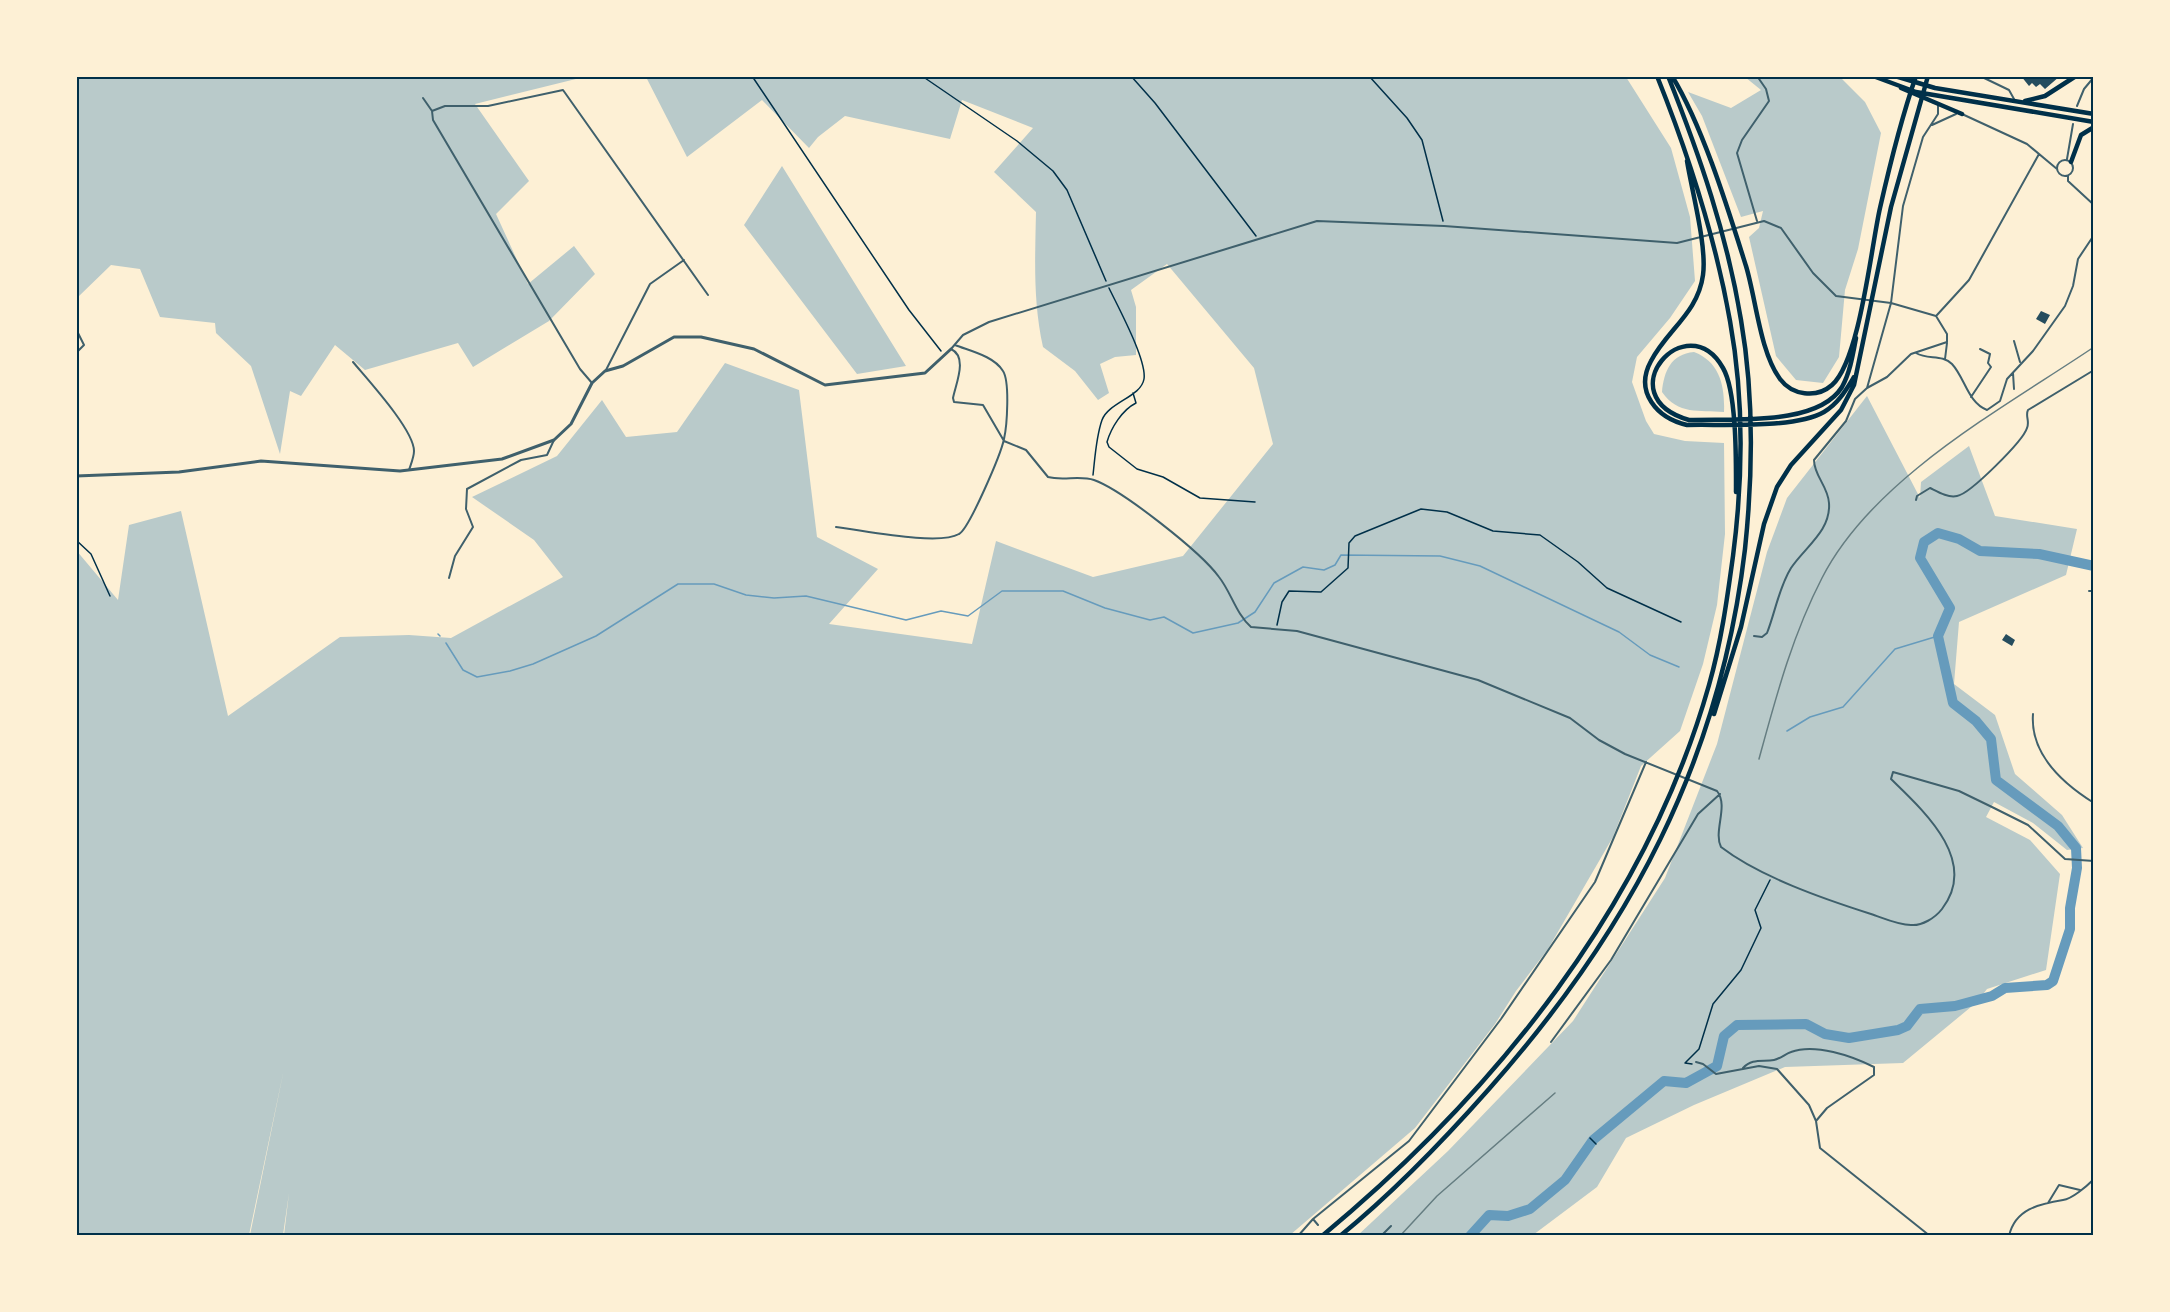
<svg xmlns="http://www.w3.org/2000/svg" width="2170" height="1312" font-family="'Asap Condensed',sans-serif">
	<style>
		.green { fill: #b9caca }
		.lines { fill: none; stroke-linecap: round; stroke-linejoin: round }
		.stream { stroke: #669bbc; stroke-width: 1.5 }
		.river { stroke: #669bbc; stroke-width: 10 }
		.building { fill: #264d5e }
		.path { stroke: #003049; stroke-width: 1.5 }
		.service { stroke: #3f606c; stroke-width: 1.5 }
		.minor { stroke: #3f606c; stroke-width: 2 }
		.tertiary { stroke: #3f606c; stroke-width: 3 }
		.trunk { stroke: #003049; stroke-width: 4.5 }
		.motorway { stroke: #003049; stroke-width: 4.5 }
		.rail { stroke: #657d81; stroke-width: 1.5 }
		.neatline { fill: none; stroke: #003049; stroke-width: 2 }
	</style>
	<rect width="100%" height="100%" fill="#fdf0d5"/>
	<!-- green -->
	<path class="green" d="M77,77H584L475,104L529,181L496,214L528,284L574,246L595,274L549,321L473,367L458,343L365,370L335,345L301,396L290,391L280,454L251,366L216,333L215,323L160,317L140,269L111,265L77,298Z
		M646,77H1626L1671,148L1690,217L1695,281L1670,318L1637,357L1632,382L1646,421L1654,434L1685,441L1724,443L1725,534L1717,605L1703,664L1680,731L1641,766L1613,837L1548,949L1516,991L1495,1024L1415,1128L1290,1235H284L289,1193L283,1235H250L284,1069L249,1235H77L76,550L118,600L129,525L181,511L228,716L340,637L409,635L451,638L563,577L534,540L472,497L557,456L602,400L626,437L677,432L725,363L799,390L817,537L878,569L829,624L972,644L996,541L1093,577L1183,556L1273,444L1254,368L1167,264L1131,290L1136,307V355L1115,357L1100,364L1109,393L1098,400L1075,371L1043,347C1033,302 1035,259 1036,212L994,172L1033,128L962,100L950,139L845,116L818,137L809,148L762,100L687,157Z
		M1745,77H1840L1865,102L1881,133L1858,249L1845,290L1839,357L1823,383L1796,380L1776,356L1749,237L1759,228L1763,211L1741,217L1702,116L1688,92L1731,108L1761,90Z
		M782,166L906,366L857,374L744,225Z
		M1694,352C1720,362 1725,386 1724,412C1699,410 1678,415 1662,392C1664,371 1671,354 1694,352Z
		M1867,396L1920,498L1921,482L1969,446L1995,516L2077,529L2066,575L1959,622L1954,684L1995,715L2015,774L2062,815L2083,848L2067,850L2033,823L1994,802L1986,817L2030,840L2060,874L2046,970L1987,989L1977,1002L1903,1063L1785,1067L1694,1105L1626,1138L1597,1187L1533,1235L1357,1236L1448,1151L1573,1021L1665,878L1717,744L1767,552L1787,498Z"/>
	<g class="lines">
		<!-- stream -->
		<path class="stream" d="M438,634L440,636
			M446,643L463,670L477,677L510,671L533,664L596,636L678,584H714L746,595L774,598L806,596L906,620L941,611L968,616L1002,591H1063L1105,608L1150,620L1164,617L1193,633L1238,623L1255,612L1274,583L1303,567L1324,570L1335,565L1341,555L1440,556L1480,566L1619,632L1650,655L1679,667
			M1787,731L1810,717L1843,707L1895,649L1938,636"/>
		<!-- river -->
		<path class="river" d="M1470,1236L1489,1215L1508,1216L1530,1209L1565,1180L1593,1140L1664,1081L1686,1083L1717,1066L1724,1036L1737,1025L1806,1024L1825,1034L1849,1038L1898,1030L1907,1026L1920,1009L1955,1006L1992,996L2005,988L2047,985L2053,981L2070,929V908L2077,868L2076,848L2058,826L1996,780L1991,739L1976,721L1953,703L1938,636L1950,608L1920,558L1924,542L1938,533L1959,539L1980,551L2039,554L2094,566"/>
	</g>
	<!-- building -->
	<path class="building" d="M2021,76H2060L2045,89L2040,84L2036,87L2032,83L2029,86Z
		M2041,311L2050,315L2045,324L2036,319Z
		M2006,634L2015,640L2012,646L2002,640Z"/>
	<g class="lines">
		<!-- path -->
		<path class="path" d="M752,76L909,310L941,351
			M922,76L1017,141L1053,171L1067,190L1106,281
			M1131,76L1155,103L1256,236
			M1369,76L1407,118L1422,140L1443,221
			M1133,393L1136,403C1122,410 1111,428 1107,442L1109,447L1137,469L1163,477L1200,498L1255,502
			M1093,475C1095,458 1096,437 1102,420C1109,402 1141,397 1144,379C1147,360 1118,307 1109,288
			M76,540L91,554L110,596
			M1277,625L1282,602L1289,591L1321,592L1348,568L1349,543L1355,536L1421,509L1447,512L1493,531L1540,535L1578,562L1607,588L1681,622
			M1692,1064L1685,1063L1699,1049L1713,1004L1741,970L1761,928L1755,910L1770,880
			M1590,1138L1596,1144"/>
		<!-- service -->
		<path class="service" d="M2092,640L2094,634"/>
		<!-- minor -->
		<path class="minor" d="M1980,76L2009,90L2014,99
			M423,98L432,111L433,120L580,369L592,383
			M2077,106L2084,89L2094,77
			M432,111L445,106H488L563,90L708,295
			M1962,114L2027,144L2057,169
			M1932,125L1956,114
			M2067,159L2073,124
			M2057 168a8 8 0 1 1 16 0a8 8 0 1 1-16 0Z
			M2068,176V181L2094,205
			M1757,221L1737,153L1742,140L1769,101L1766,89L1757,76
			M1937,315L1969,280L2039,154
			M1936,316L1891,303L1836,296L1813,273L1781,228L1764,221L1677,243L1444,226L1317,221L989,322L963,335L951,349C968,357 956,383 953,398L954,402L983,405L1004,441L1026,450L1048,477C1063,481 1080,475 1094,480C1122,490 1201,552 1219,577C1231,592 1236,614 1251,627L1297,631L1478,680L1570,718L1599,740L1625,754L1717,791C1729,806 1713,831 1721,847C1760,877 1824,899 1871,914C1883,918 1898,925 1911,925C1922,926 1935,918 1942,909C1979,861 1925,812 1891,779L1893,772L1959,791L1994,808L2028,825L2065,859L2094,861
			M76,329L84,345L76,353
			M2014,341L2020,362
			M1916,353C1928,360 1942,354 1952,364C1965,378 1968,403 1987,410L2000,401L2007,379L2033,351L2065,306L2073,286L2078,259L2094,235
			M1945,359L1947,343
			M353,362C368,380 414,430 414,451C414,457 411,464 409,470
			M606,370L650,284L684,260
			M2013,373L2014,389
			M1867,388L1891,303L1903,206L1923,137L1938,114V104
			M1971,397L1991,367L1988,363L1990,354L1980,349
			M1916,500L1917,496L1930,488C1938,492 1948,498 1957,496C1970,494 2023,441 2027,428C2030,421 2025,416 2028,410L2094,370
			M836,527C863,530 938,546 959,534C969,529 1001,454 1004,439C1007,426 1010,382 1003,371C994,356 970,351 955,345
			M449,578L455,556L473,527L466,509L467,489L521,460L547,455L554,440
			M2089,591H2094
			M1754,636L1762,637L1767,633C1775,613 1779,587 1791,568C1805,547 1831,531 1829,503C1828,486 1814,476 1814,460L1846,421L1855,399L1867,388L1887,377L1911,354L1947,342V334L1936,316
			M2033,714C2030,753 2062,783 2094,803
			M1551,1042L1611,960L1698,814L1720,794
			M1696,1062L1703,1064L1716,1074L1759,1066L1777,1069L1809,1105L1816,1121L1820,1148L1930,1236
			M1743,1068C1752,1058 1763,1062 1774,1060C1780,1059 1785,1054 1791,1052C1815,1043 1852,1056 1874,1067V1075L1827,1108L1816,1121
			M2048,1203L2059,1185L2080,1190
			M1318,1225L1313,1219L1409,1141L1501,1019L1595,882L1646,762
			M1298,1236L1313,1219
			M1381,1236L1391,1226
			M2009,1236C2015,1209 2039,1204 2063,1200C2072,1199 2087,1186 2094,1179"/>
		<!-- tertiary -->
		<path class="tertiary" d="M76,476L179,472L261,461L400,471L502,459L554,440L571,424L592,383L605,371L623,366L674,337H701L754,349L825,385L925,373L951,349"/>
		<!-- trunk -->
		<path class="trunk" d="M1873,76L1916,92L2094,122
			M1895,76L1935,88L2094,114
			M1901,88L1962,114
			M2025,101L2045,96L2076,76
			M2071,162L2081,135L2094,127"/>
		<!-- motorway -->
		<path class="motorway" d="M1672,76C1703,127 1728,209 1746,266C1756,299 1760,352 1780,379C1792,395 1816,399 1832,385C1860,360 1871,247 1880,208C1890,164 1901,119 1916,76
			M1687,161C1692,192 1707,246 1703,275C1698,313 1667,330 1651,361C1634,392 1657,418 1687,425C1723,424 1794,429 1824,412C1838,404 1846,390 1854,377
			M1736,492C1736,463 1737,392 1723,368C1687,304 1606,396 1689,420C1731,418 1817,427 1842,387C1850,373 1853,354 1856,338
			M1714,714L1741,627L1764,524L1777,487L1791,465L1841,410L1854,385L1891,207L1928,76
			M1322,1236C1496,1092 1647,904 1709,685C1721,643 1727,600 1733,556C1743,479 1744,398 1730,321C1715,236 1689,156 1657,76
			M1340,1236C1394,1192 1443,1141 1489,1089C1630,930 1720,761 1745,549C1753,473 1754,395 1741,320C1727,235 1700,156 1668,76"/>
		<!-- rail -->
		<path class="rail" d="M1759,759C1776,697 1792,636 1822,578C1873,478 2002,409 2094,347
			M1400,1236L1437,1196L1555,1093"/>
	</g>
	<!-- border -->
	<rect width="2170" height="1312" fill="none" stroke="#fdf0d5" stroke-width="156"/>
	<rect x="78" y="78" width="2014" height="1156" class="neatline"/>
</svg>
